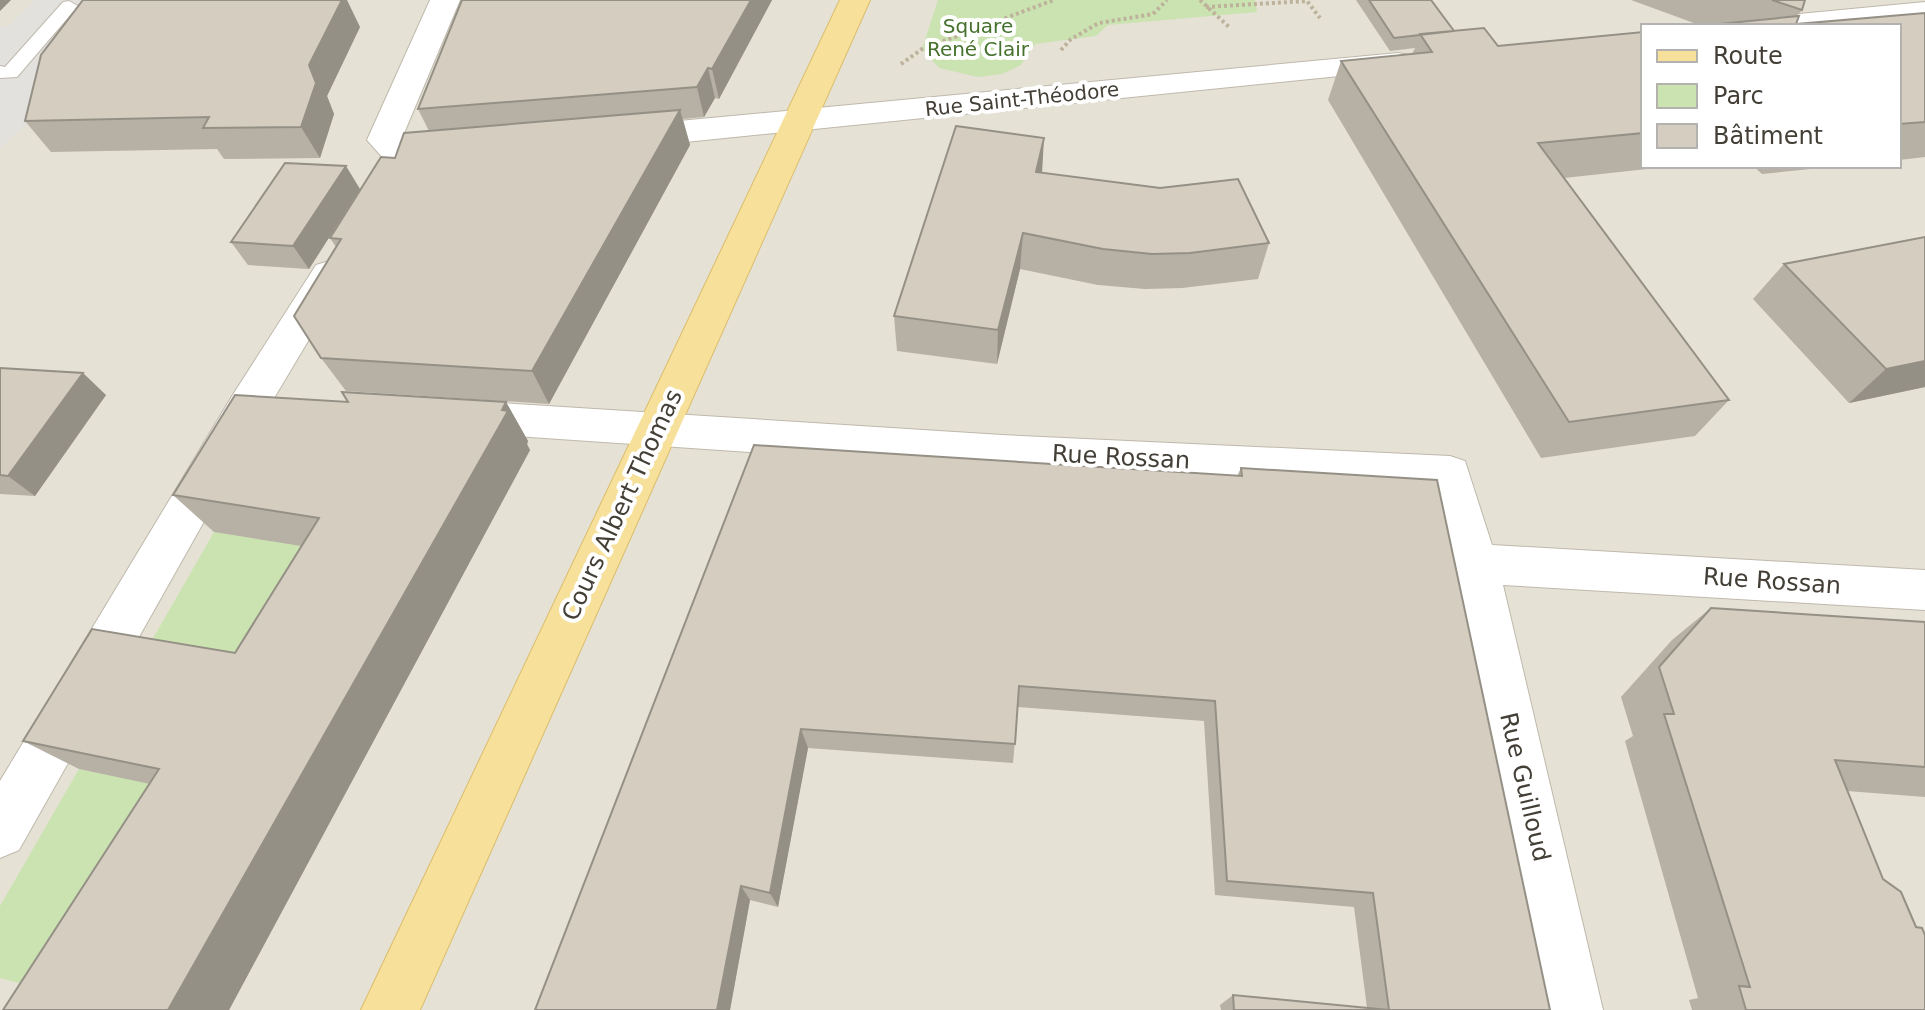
<svg xmlns="http://www.w3.org/2000/svg" width="1925" height="1010" font-family="'DejaVu Sans',sans-serif">
	<style>
		.residential { fill: #e5e1d4; fill-rule: evenodd }
		.green { fill: #cbe3b1 }
		.parking { fill: #e3e1de }
		.lines { fill: none; stroke-linecap: round; stroke-linejoin: round }
		.service-casing { stroke: #bfb9ac; stroke-width: 2 }
		.minor-casing { stroke: #bfb9ac; stroke-width: 2 }
		.primary-casing { stroke: #dbbd6b; stroke-width: 2 }
		.path { stroke: #bdb29b; stroke-width: 4; stroke-dasharray: 3 3; stroke-linecap: butt }
		.service { fill: #fff; fill-rule: evenodd }
		.minor { fill: #fff; fill-rule: evenodd }
		.primary { fill: #f7e09a; fill-rule: evenodd }
		.wall { fill: #b7b0a4 }
		.shaded-wall { fill: #959086 }
		.building { fill: #d5cdbf; stroke: #959086; stroke-width: 2 }
		.labels { text-anchor: middle; stroke-width: 8; stroke-linejoin: round; paint-order: stroke }
		.far-park-label { font-size: 20px; fill: #45712d; stroke: #fff }
		.far-street-label { font-size: 20px; fill: #443f36; stroke: #fff }
		.street-label { font-size: 24px; fill: #443f36; stroke: #fff }
	</style>
	<rect width="100%" height="100%" fill="#f2efe6"/>
	<!-- residential -->
	<path class="residential" d="M0,0H1925V1010H0ZM1643,26H1899V166H1643Z"/>
	<!-- green -->
	<path class="green" d="M938,0H1255L1257,12L1108,25L1096,36L1035,44L1021,65L1002,74L978,77L939,68L922,49Z
		M214,532L335,551L234,677L140,661Z
		M79,769L171,788L56,993L0,978V906Z"/>
	<!-- parking -->
	<path class="parking" d="M35,0H127L64,89L0,149V27H7Z"/>
	<g class="lines">
		<!-- service casing -->
		<g class="service-casing">
			<path id="service" d="M69,1L78,6L17,77L0,78V66L5,67L63,2Z"/>
		</g>
		<!-- minor casing -->
		<g class="minor-casing">
			<path id="minor" d="M430,0H460L402,138L418,156L386,210L373,214L360,210L355,202L383,158L367,140Z
				M1925,2V20L1862,26H1753L1757,20L1768,17Z
				M1398,53L1409,55L1414,62L1409,69L626,148L614,144L609,137L614,130L626,126Z
				M329,261L342,265L348,274L264,415L19,850L0,858V781L234,393L316,265Z
				M455,400L1002,435L1450,456L1465,461L1492,545L1925,570V610L1503,585L1603,1010H1545L1452,564L1433,490L1002,469L455,432L440,427L434,416L440,405Z"/>
		</g>
		<!-- primary casing -->
		<g class="primary-casing">
			<path id="primary" d="M840,0H870L420,1010H361Z"/>
		</g>
		<!-- path -->
		<path class="path" d="M1200,0L1229,27
			M1206,7L1307,1L1320,18
			M1061,50L1071,39L1099,23L1153,14L1167,0
			M901,64L922,49L1054,0"/>
		<!-- service -->
		<use href="#service" class="service"/>
		<!-- minor -->
		<use href="#minor" class="minor"/>
		<!-- primary -->
		<use href="#primary" class="primary"/>
	</g>
	<!-- wall -->
	<path class="wall" d="M772,0L719,99L715,98L704,117L683,119L690,145L549,404L346,391L321,358L336,247L330,238L395,158L429,131L418,109Z
		M1356,0H1431L1454,31L1498,46L1643,32V166H1675L1564,178L1729,400L1695,436L1541,458L1328,100L1341,61L1412,54L1415,48L1390,51Z
		M1631,0H1805L1802,10L1797,16L1796,24L1925,13V157L1899,160V26H1702Z
		M360,27L327,96L334,114L320,158L224,159L217,149L51,152L25,121Z
		M1753,166H1840L1762,174Z
		M1042,173L1269,243L1258,279L1182,288L1145,289L1098,285L1020,269L997,364L897,351L894,316Z
		M360,189L309,269L248,265L231,242Z
		M1784,264L1925,387L1849,403L1753,299Z
		M0,368L106,395L35,496L0,494Z
		M348,402H506L528,441L527,444L530,450L229,1010H3L150,784L79,769L23,741L235,653L301,546L214,532L173,495Z
		M754,445L1237,476L1241,468L1550,1010H1221L1220,1005L1233,995L1367,1008L1354,907L1215,895L1204,721L1018,707L1013,763L808,748L778,907L750,900L730,1010H535Z
		M1711,608L1925,622V797L1847,791L1925,1010H1692L1689,1000L1698,998L1625,741L1633,736L1621,697L1672,640Z"/>
	<!-- shaded-wall -->
	<path class="shaded-wall" d="M0,0H11L0,11Z
		M342,0H347L360,27L327,96L334,114L320,158L301,127L309,65Z
		M751,0H772L719,99L712,69Z
		M708,68L715,98L704,117L697,87Z
		M680,110L690,145L549,404L532,371Z
		M1044,138L1042,174L1036,172Z
		M346,166L360,189L309,269L293,246Z
		M1023,233L1020,269L997,364L998,330Z
		M1925,361V387L1849,403L1886,369Z
		M83,373L106,395L35,496L8,476Z
		M506,402L528,441L527,444L530,450L229,1010H168Z
		M801,729L808,748L778,907L770,893Z
		M741,886L750,900L730,1010H717Z"/>
	<!-- building -->
	<path class="building" d="M83,0H342L309,65L316,83L301,127L203,128L209,117L25,121L41,55Z
		M462,0H751L712,69L708,68L697,87L418,109Z
		M1369,0H1431L1454,31L1394,38Z
		M1772,0H1805L1802,10Z
		M1925,13V122L1899,124V26H1699L1799,16L1796,24Z
		M1484,28L1498,46L1643,32V133L1538,143L1729,400L1569,422L1341,61L1432,52L1420,34Z
		M680,110L532,371L321,358L294,316L341,239L330,238L381,157L395,158L404,133Z
		M956,126L1044,138L1036,172L1160,188L1238,179L1269,243L1190,253L1152,254L1103,249L1023,233L998,330L894,316Z
		M285,163L346,166L293,246L231,242Z
		M1925,237V361L1886,369L1784,264Z
		M0,368L83,373L8,476L0,475Z
		M342,392L506,402L502,410L508,411L168,1010H3L159,769L23,741L92,629L235,653L319,518L173,495L235,395L348,402Z
		M754,445L1242,476L1241,468L1437,480L1550,1010H1234L1233,995L1389,1010L1373,893L1227,881L1215,701L1019,686L1015,744L801,729L770,893L741,886L717,1010H535Z
		M1711,608L1925,622V767L1835,760L1883,879L1901,892L1916,927L1922,928L1925,935V1010H1746L1739,986L1750,987L1664,714H1674L1659,667Z"/>
	<g class="labels">
		<!-- far-park labels -->
		<g class="far-park-label">
			<text x="978" y="33">Square<tspan x="978" dy="23">René Clair</tspan></text>
		</g>
		<!-- far-street labels -->
		<g class="far-street-label">
			<text transform="translate(1022 99) rotate(-6)" y="7">Rue Saint-Théodore</text>
		</g>
		<!-- street labels -->
		<g class="street-label">
			<text transform="translate(1121 457) rotate(3)" y="8">Rue Rossan</text>
			<text transform="translate(622 505) rotate(-65)" y="8">Cours Albert Thomas</text>
			<text transform="translate(1772 581) rotate(4)" y="8">Rue Rossan</text>
			<text transform="translate(1525 787) rotate(77)" y="8">Rue Guilloud</text>
		</g>
	</g>
	<!-- legend -->
	<rect x="1641" y="24" width="260" height="144" fill="#ffffff" stroke="#b4b2af" stroke-width="2"/>
	<rect x="1657" y="50" width="40" height="12" fill="#f7e09a" stroke="#b4b2af" stroke-width="2"/>
	<text x="1713" y="64" font-size="24" fill="#443f36">Route</text>
	<rect x="1657" y="84" width="40" height="24" fill="#cbe3b1" stroke="#b4b2af" stroke-width="2"/>
	<text x="1713" y="104" font-size="24" fill="#443f36">Parc</text>
	<rect x="1657" y="124" width="40" height="24" fill="#d5cdbf" stroke="#b4b2af" stroke-width="2"/>
	<text x="1713" y="144" font-size="24" fill="#443f36">Bâtiment</text>
</svg>
